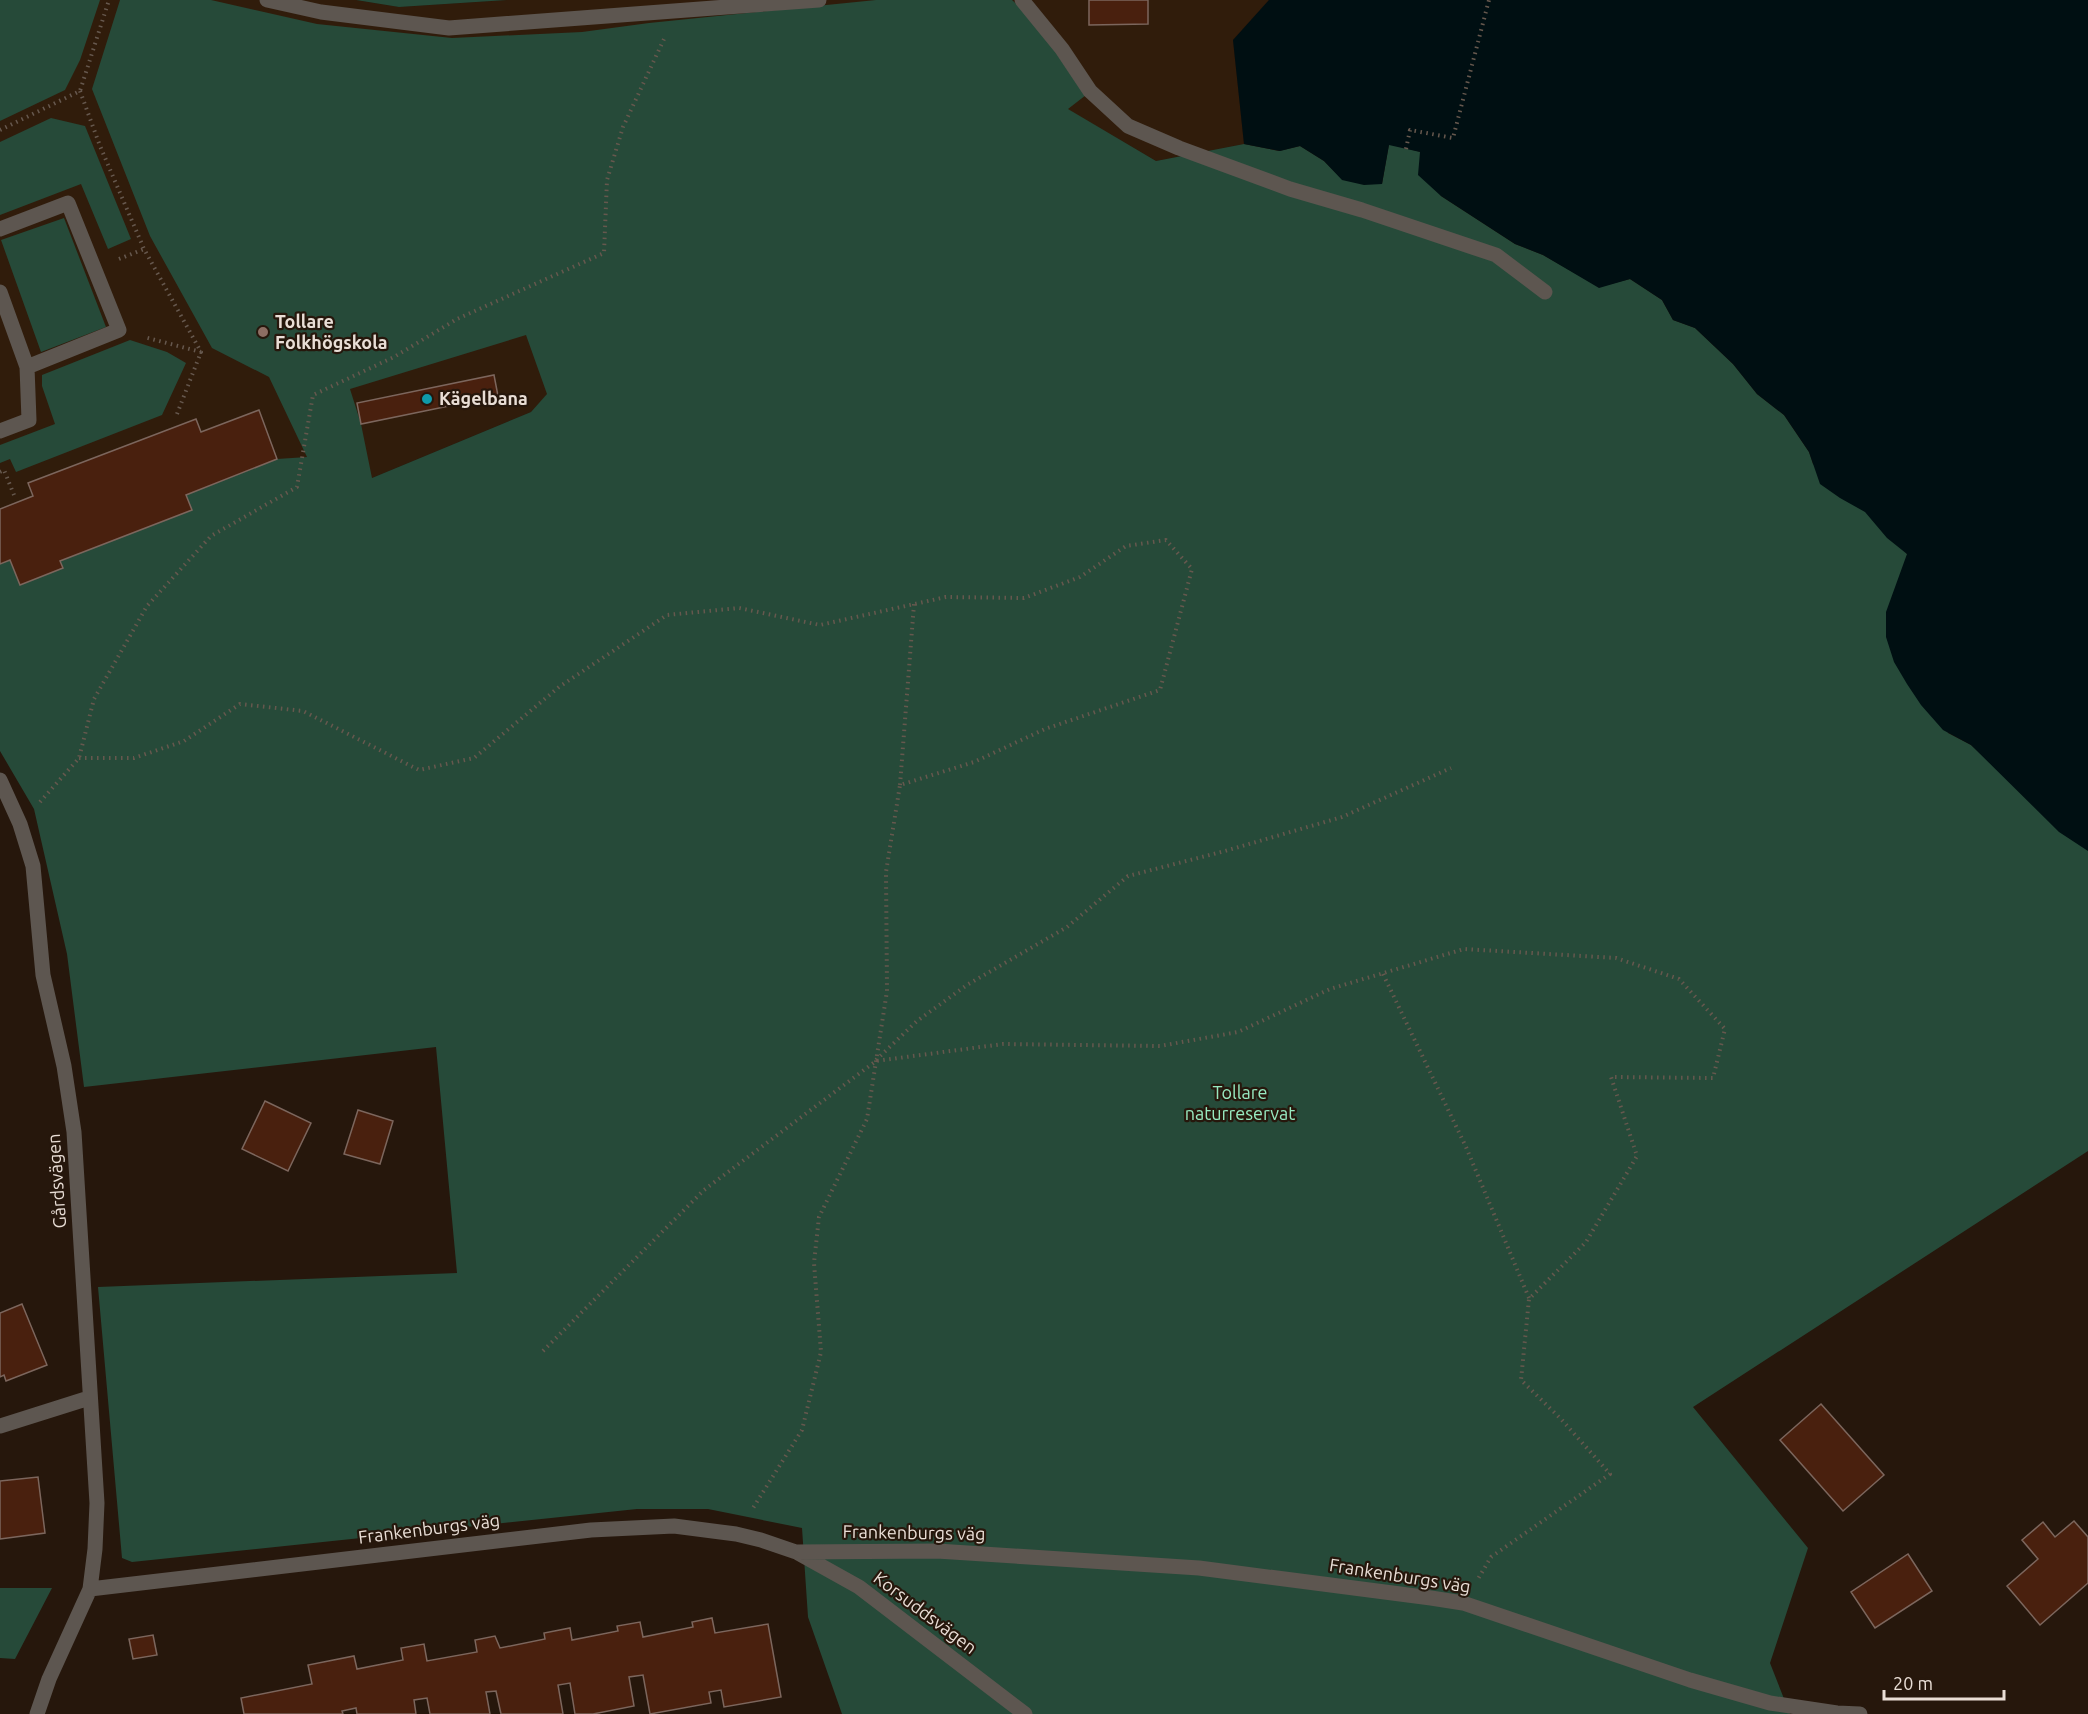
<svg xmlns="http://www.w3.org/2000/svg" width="2088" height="1714" font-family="Ubuntu,sans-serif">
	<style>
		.built { fill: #301c0b }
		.green { fill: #264a39; fill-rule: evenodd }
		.water { fill: #000f12 }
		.building { fill: #49200e; stroke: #7c665d; stroke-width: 1.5 }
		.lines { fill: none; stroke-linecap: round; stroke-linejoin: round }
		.path { stroke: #66584e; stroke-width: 4; stroke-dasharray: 1.5 4.5; stroke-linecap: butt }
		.service { stroke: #5d5650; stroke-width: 15 }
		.minor { stroke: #5d5650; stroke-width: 15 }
		.education-dot { fill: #8d6e63; stroke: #26170c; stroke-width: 2 }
		.culture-dot { fill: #0f9aa8; stroke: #26170c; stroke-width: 2 }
		.labels { text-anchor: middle; stroke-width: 4.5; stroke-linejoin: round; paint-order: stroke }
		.poi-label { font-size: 18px; font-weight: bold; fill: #e9ded6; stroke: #26170c; text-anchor: start }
		.park-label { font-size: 18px; fill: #97e9c0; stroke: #26170c }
		.street-label { font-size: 18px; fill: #e9ded6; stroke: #26170c }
	</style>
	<rect width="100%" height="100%" fill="#26170c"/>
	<!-- built -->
	<path class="built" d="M0,0H356L399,7L507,0H1269L1233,40L1244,144L1156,161L1067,109L527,335L548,394L531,412L372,478L0,657Z"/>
	<!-- green -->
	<path class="green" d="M0,0H100L80,60L65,90L0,121Z
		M120,0H211L317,24L452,38L582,32L649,23L876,0H1012L1032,18L1086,95L1068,109L1156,161L1244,144L1279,151L1300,146L1324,161L1342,179L1382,184L1389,144L1421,152L1441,196L1515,244L1543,255L1599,287L1630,279L1662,300L1673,320L1695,328L1733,364L1757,394L1784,415L1809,452L1813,464L1867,506L1907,554L1948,733L1971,745L2035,804L2088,822V1151L1693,1407L1808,1548L1770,1663L1790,1714H842L808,1617L802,1528L708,1509H637L132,1562L122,1558L98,1287L457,1273L436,1047L84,1087L67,954L34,809L0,751V564L10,560L60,561L191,510L186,495L277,459L307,457L269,377L212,348L150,236L92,89ZM526,335L547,394L531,412L372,478L361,424L350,389Z
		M356,0H507L399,7Z
		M51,118L85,126L131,239L108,249L81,184L0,215V142Z
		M64,218L106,327L41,352L1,240Z
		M130,340L167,352L186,363L162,415L16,472L10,459L0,463V445L55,424L42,386V375Z
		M0,1588H52L15,1659L0,1658Z"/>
	<!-- water -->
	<path class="water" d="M1269,0H2088V851L2059,832L1971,745L1943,730L1921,705L1907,684L1894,662L1886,637V612L1907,554L1887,538L1865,512L1840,498L1820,484L1809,452L1784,415L1757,394L1733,364L1695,328L1673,320L1662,300L1630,279L1599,288L1543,255L1515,244L1441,196L1418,175L1420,152L1389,145L1382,184L1364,185L1342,180L1324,161L1300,146L1280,151L1244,144L1233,40Z"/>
	<!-- building -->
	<path class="building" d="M1089,0H1148V24L1089,25Z
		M494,375L498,396L361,424L357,403Z
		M259,410L277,459L186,495L192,510L60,561L63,568L20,585L10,560L0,564V509L33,496L28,483L196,419L201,432Z
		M265,1101L311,1123L288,1171L242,1149Z
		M358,1110L393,1121L380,1164L344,1154Z
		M22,1304L47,1365L6,1381L4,1375L0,1377V1313Z
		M1821,1404L1884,1475L1843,1511L1780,1440Z
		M38,1477L45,1533L0,1539V1481Z
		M2074,1521L2088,1537V1583L2040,1625L2007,1586L2038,1559L2022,1540L2043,1522L2055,1537Z
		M1908,1554L1932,1591L1875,1628L1851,1592Z
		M712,1618L715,1633L768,1624L781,1697L724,1707L721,1690L709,1692L711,1703L650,1714L643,1675L629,1677L634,1706L593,1714H575L570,1683L558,1685L563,1714H501L496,1691L486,1692L490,1714H430L427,1698L414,1700L416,1714H357L356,1708L342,1711L343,1714H244L241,1698L312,1684L308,1665L354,1656L357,1669L403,1660L401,1648L424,1644L427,1661L477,1652L475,1640L495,1636L500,1648L545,1639L544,1633L570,1628L572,1640L618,1631L617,1626L640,1622L643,1637L693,1627L692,1622Z
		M153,1635L157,1655L133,1659L129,1639Z"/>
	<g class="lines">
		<!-- path -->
		<path class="path" d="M80,91L100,146L144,249L201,352L144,337
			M0,130L80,91L109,0
			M1406,149L1410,130L1453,138L1489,0
			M119,259L144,249
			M177,414L201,352
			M0,472L4,470L14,495
			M79,758H134L184,741L240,704L303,711L419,770L474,758L559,687L667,615L739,608L820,625L946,597L1024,598L1080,577L1126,546L1166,540L1192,569L1160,690L1045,729L974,762L900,785L886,872L887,991L867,1119L819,1217L814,1263L821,1352L802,1430L753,1508
			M900,785L914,604
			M40,802L79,758L94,699L147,606L211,536L297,487L313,395L394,357L457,319L604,253L607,180L623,127L664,39
			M1383,974L1466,1147L1529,1298
			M876,1060L917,1021L967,985L1067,927L1128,876L1225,851L1342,817L1451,768
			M543,1351L704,1190L876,1061L1003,1044L1160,1046L1238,1032L1330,989L1464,949L1616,958L1679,979L1725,1029L1713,1078L1611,1077L1637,1156L1586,1242L1529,1299L1521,1380L1561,1419L1610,1474L1491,1557L1478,1579"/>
		<!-- service -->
		<path class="service" d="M267,0L321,12L449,28L819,0
			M1022,0L1062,49L1090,91L1128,126L1179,148L1290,189L1362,210L1496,255L1545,292
			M0,229L68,203L119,330L27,367
			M0,292L27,367L29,420L0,431"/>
		<!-- minor -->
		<path class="minor" d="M0,780L20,824L33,866L43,975L64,1066L74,1132L97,1503L95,1549L90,1589
			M0,1426L89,1398
			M798,1553L859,1587L1025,1714
			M37,1714L49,1679L90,1589L591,1530L674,1526L736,1534L761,1540L796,1552L937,1551L1199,1568L1431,1598L1463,1603L1690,1680L1770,1703L1837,1713L1860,1714"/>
	</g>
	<!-- markers -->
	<circle class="education-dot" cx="263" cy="332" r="6"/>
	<circle class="culture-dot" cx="427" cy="399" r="6"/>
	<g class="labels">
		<!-- poi labels -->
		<g class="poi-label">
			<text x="275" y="328">Tollare<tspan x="275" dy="21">Folkhögskola</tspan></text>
			<text x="439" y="405">Kägelbana</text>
		</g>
		<!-- park labels -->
		<g class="park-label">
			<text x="1240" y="1099">Tollare<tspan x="1240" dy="21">naturreservat</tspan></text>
		</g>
		<!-- street labels -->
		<g class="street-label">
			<text transform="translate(57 1181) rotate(-94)" y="6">Gårdsvägen</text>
			<text transform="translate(429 1529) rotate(-7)" y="6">Frankenburgs väg</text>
			<text transform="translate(914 1533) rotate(1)" y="6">Frankenburgs väg</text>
			<text transform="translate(1400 1576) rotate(9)" y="6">Frankenburgs väg</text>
			<text transform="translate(925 1613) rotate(37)" y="6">Korsuddsvägen</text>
		</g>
	</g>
	<!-- scale -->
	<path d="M1884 1690v9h120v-9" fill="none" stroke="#e9ded6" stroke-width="3"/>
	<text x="1893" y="1690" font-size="18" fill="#e9ded6" stroke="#26170c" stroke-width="4.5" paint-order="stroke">20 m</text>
</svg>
